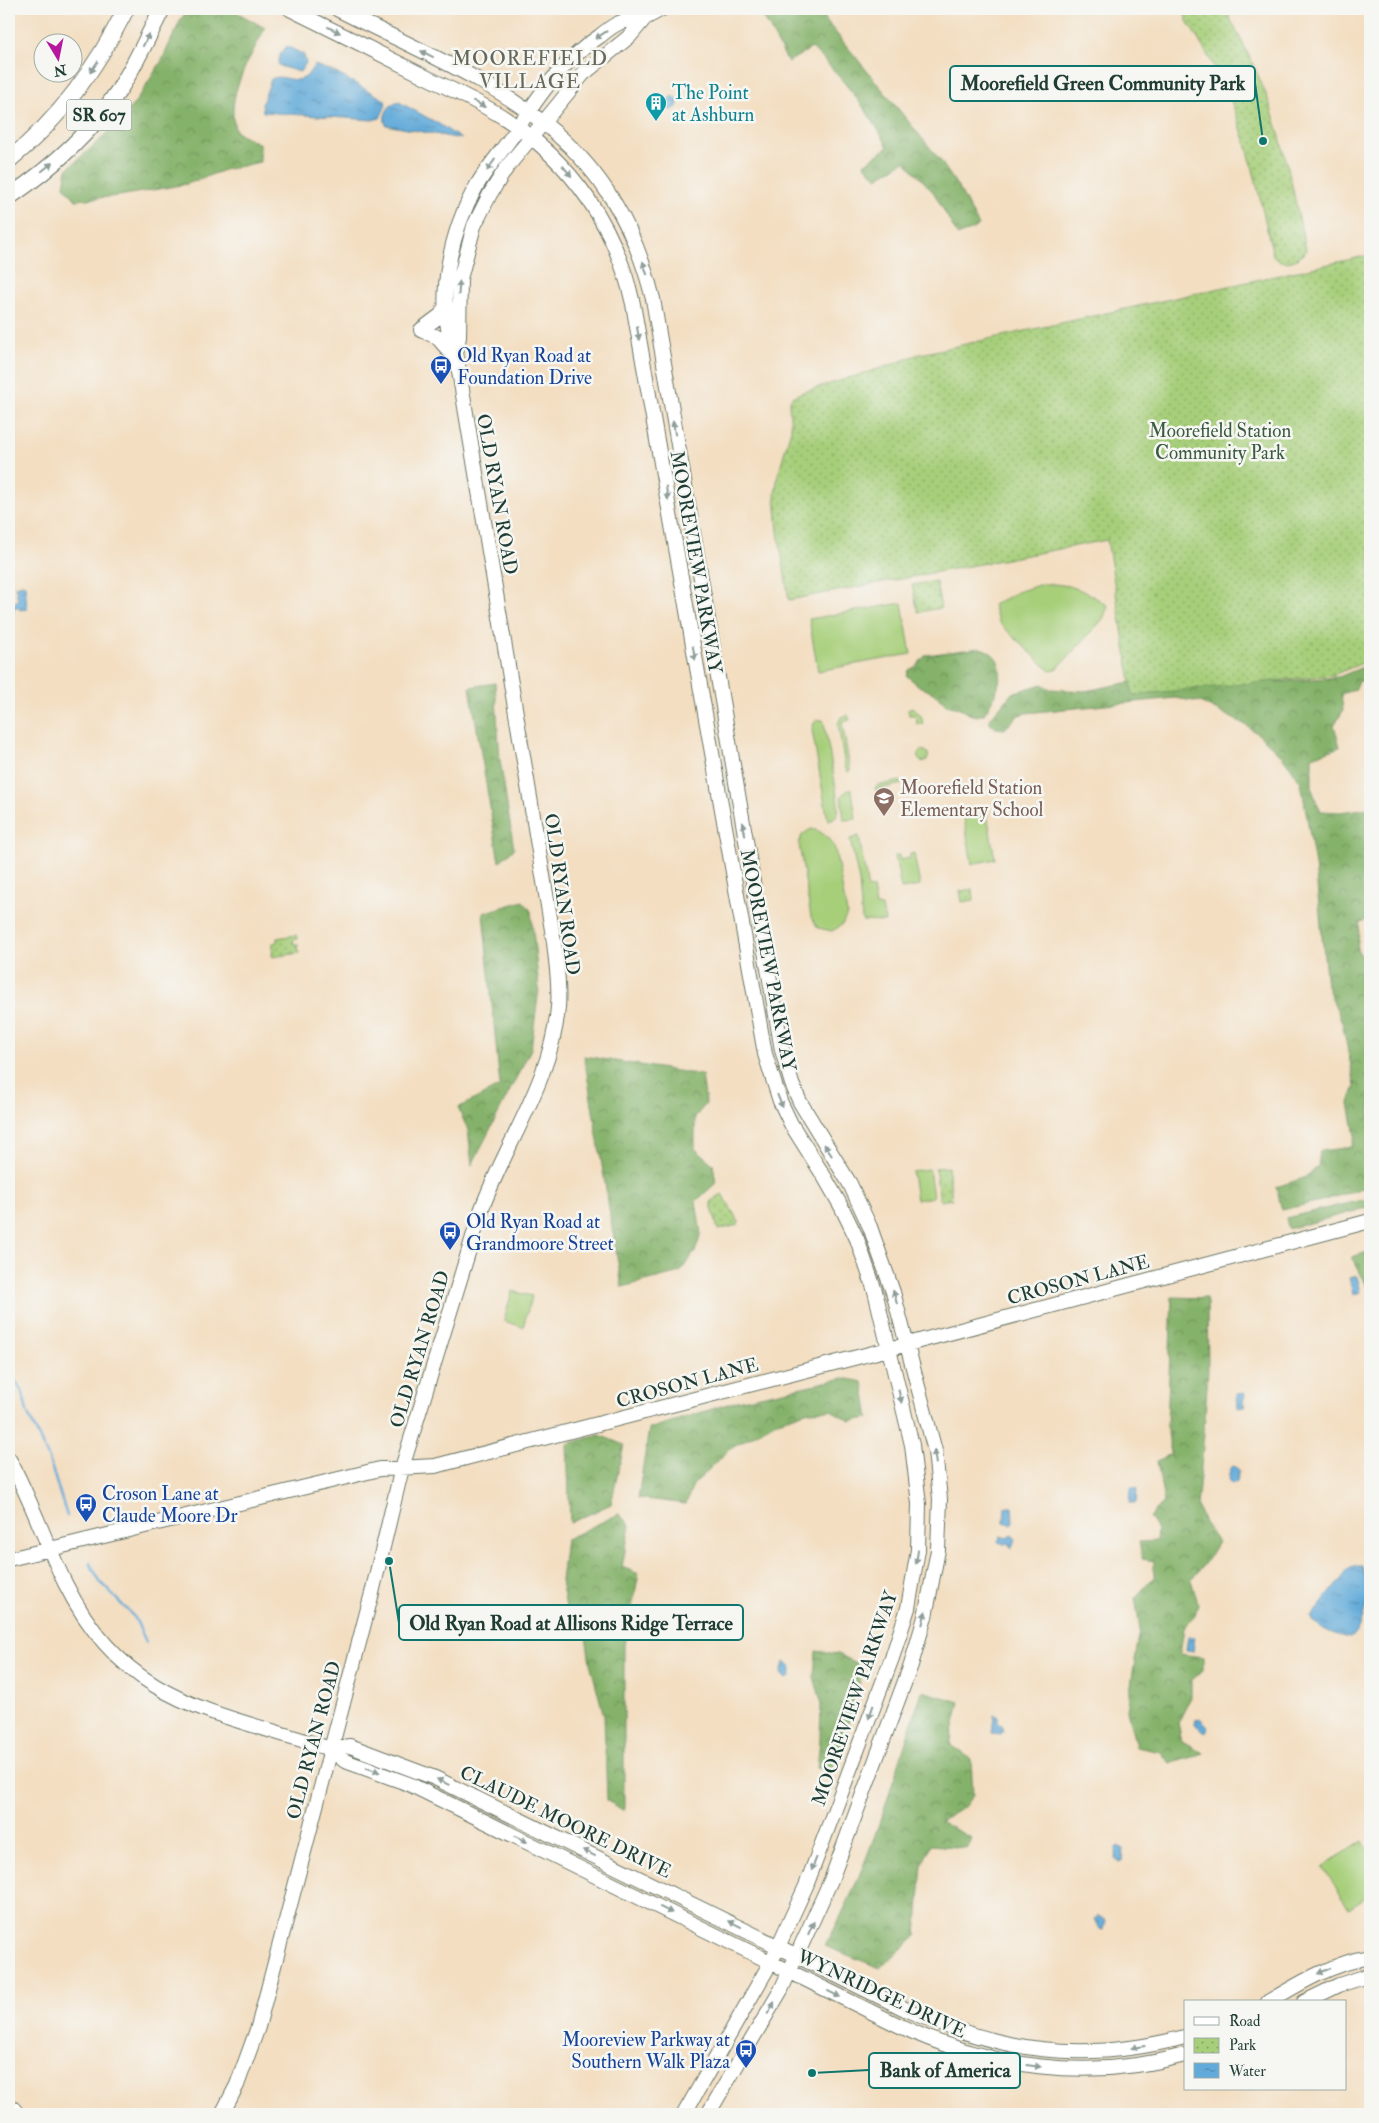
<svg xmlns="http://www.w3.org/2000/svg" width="1379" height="2123" font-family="'IM FELL Double Pica',serif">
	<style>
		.grass { fill: #a7cf7a; stroke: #638657 }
		.forest { fill: url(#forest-crowns); stroke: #52784f }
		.park { fill: url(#park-dots); stroke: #638657 }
		.water { fill: url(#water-ripples); stroke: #407486 }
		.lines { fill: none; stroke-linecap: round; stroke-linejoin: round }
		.stream { stroke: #62aad9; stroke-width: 2.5 }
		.secondary-casing { stroke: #697565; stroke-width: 16 }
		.primary-casing { stroke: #697565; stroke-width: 18 }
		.secondary { stroke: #fff; stroke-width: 14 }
		.primary { stroke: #fff; stroke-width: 16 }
		.oneway { fill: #8f9e9a }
		.labels { text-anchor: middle; stroke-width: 5; stroke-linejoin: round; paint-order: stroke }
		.shield { fill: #f6f6f2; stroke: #60746d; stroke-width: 1 }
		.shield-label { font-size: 18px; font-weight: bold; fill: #1f3d34 }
		.culture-label { font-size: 19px; fill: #0d838f; stroke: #f6f6f2; text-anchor: start }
		.transit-label { font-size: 19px; fill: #164399; stroke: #f6f6f2; text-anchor: start }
		.park-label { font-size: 19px; fill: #3a5a42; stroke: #f6f6f2 }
		.street-label { font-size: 19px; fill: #1f3d34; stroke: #f6f6f2 }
		.education-label { font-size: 19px; fill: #785e54; stroke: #f6f6f2; text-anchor: start }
		.neighbourhood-label { font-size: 20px; letter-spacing: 1px; fill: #67675a; stroke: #f6f6f2 }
		.leader { fill: none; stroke: #0f766e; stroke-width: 2 }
		.callout-dot { fill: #0f766e; stroke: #f6f6f2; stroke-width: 2 }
		.callout { fill: #f6f6f2; stroke: #0f766e; stroke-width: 2 }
		.callout-label { font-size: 20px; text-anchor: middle; font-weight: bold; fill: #1f3d34 }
	</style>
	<defs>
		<pattern id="forest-crowns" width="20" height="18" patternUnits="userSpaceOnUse" patternTransform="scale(1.25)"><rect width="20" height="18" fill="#85b26a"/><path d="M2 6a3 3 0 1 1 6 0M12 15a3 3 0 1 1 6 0" fill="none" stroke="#6c9258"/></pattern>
		<pattern id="park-dots" width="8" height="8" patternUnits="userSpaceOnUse" patternTransform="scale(1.25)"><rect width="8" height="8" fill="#a7cf7a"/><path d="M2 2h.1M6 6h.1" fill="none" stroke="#87a965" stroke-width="1.8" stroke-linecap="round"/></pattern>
		<pattern id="water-ripples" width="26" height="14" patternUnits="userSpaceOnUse" patternTransform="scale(1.25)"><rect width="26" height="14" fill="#62aad9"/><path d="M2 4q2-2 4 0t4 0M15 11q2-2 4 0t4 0" fill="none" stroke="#508cb1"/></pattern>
	</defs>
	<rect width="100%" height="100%" fill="#f6f6f2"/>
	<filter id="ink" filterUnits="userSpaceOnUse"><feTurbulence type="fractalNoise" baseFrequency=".02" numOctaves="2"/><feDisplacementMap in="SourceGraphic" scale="10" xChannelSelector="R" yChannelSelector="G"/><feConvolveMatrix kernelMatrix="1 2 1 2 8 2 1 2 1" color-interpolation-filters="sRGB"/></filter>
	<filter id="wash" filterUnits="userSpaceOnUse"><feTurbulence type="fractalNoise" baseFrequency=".0096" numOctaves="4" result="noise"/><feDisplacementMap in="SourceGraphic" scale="20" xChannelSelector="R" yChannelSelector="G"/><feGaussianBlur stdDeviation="1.12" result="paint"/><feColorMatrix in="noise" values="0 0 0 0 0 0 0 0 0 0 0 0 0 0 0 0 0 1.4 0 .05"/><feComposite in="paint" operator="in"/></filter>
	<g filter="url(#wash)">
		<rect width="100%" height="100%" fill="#f3dec1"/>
		<!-- grass -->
		<path class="grass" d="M1042,584C1069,583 1086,590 1108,606L1103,619L1056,670L1050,671L999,623L993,605L1017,592Z
			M902,603L911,654L818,671L809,619Z
			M912,707L921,715L923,724L917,725L916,715H909L908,709Z
			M848,715L850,720L842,722L850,770L848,772L845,767L838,724L841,717Z
			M817,720H823L824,723C826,737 841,806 838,813C836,817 832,819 828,821L812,730L814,723Z
			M917.5 756a5.5 5.5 0 1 1 11 0a5.5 5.5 0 1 1-11 0Z
			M900,781L902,784L875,790L876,786Z
			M852,790L856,819L844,820L841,796L848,790Z
			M987,814L995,859L972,864L964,818Z
			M811,829C821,830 831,839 835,849L847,914L842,925L832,931L818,928L811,917L799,844L802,835Z
			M859,836L868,889L873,888L876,906L882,907L885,922L862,921L859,881L850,839Z
			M914,853L920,886L901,889L895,856L899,855L900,860L910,858V854Z
			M929,1169L933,1197L916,1200L912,1172Z
			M512,1291L532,1296L523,1327L504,1321Z
			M1363,1841L1370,1853V1894L1349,1908L1323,1867Z"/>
		<!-- forest -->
		<path class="forest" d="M189,9H231L265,28C250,59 224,96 236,132L260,144V162L224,170L187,184L119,196L76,200L64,186L67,169L100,140L134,104L161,62L181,19Z
			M759,9H820L827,22L940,160L960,190L979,226L958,236L934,193L905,161L877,178L864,164L888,147C869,111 841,76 812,48L788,62Z
			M980,648C1015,658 997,694 984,714L977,716L969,714L960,708L946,705L937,695L919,686L907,676L909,670L915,667L926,655Z
			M1370,664V681H1359L1355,690L1341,694L1343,711L1334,725L1340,747L1312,757V789L1320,811L1340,812L1370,808V919L1360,922L1357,950L1370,966V1188L1366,1187L1325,1200L1282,1210L1276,1187L1304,1178L1318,1167L1320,1151L1352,1147L1355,1136L1349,1103L1355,1086L1342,1022L1327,986L1315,865L1301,782L1282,756L1258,734L1244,724L1200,702L1175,698L1026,713L1019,715L1005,729L996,728L988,721L1012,693L1042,684L1050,689L1085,691L1136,681L1264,670L1278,682L1339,677Z
			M495,683L500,760L514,849L499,862L470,687Z
			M523,901L531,911L539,989L531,1049L472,1165L468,1130L458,1108L500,1086L483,913Z
			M584,1056L702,1075L706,1104L695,1117V1149L713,1164L716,1183L696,1201L701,1234L695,1252L680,1272L622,1287Z
			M1370,1198V1207L1288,1229L1286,1218Z
			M1370,1251V1292L1352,1257Z
			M1172,1297L1207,1298L1208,1370L1203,1447L1197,1506L1204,1523L1218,1542L1205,1563L1191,1580L1198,1603L1195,1616L1184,1628L1180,1654L1203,1657V1670L1191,1681V1697L1178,1723L1182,1741L1204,1753L1170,1764L1161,1752L1136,1747L1127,1710L1140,1629L1135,1598L1154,1577V1561L1142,1559L1139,1542L1156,1541L1157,1530L1149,1517L1164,1502L1157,1461L1171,1454L1167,1426Z
			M844,1378L863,1382L869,1418L850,1421L831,1410L809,1411L778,1421L732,1447L693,1485L686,1504L638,1498L649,1429L737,1401Z
			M599,1435L624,1445L611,1504L570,1523L567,1444Z
			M619,1514L630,1525L622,1567L639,1574L624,1645V1811L607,1800L604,1716L590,1663L586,1636L569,1623L561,1581L566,1539Z
			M816,1651L838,1654L864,1667L847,1726L831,1770L817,1768L820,1740L821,1701L814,1677Z
			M922,1691L960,1702L950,1744L971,1759L973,1795L964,1807L940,1822L972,1838L968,1848L931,1845L922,1865L916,1936L880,1968L825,1946C870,1867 894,1777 922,1691Z"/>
		<!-- park -->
		<path class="park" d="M1188,9H1225C1241,39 1257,70 1269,102C1286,150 1295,201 1306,250C1299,262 1281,267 1273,255C1261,205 1252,154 1233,106C1221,76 1204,49 1187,21L1185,15Z
			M1370,255V660L1333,675L1133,695L1107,540L789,600L778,532L775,495L778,475L791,429L789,404L791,398L800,393L891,365L916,355Z
			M936,581L941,608L918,612L912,585Z
			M973,889L974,900L962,902L960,891Z
			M296,935L297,939L293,940L294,944H298L299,953L272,957L273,943L277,942V938Z
			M948,1167L952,1199L940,1201L935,1168Z
			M722,1194L739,1222L738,1225L718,1230L711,1204V1201Z"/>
		<!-- water -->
		<path class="water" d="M287,46L304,55L306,63L300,72L282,67L278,64L280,54Z
			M315,65L334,72L380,97L385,100L386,105L380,118L372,120L263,112L262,104L271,79C282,73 293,84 304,78C309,75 311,69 315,65Z
			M673,96L679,100L677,107L671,111L666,106H658Z
			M399,102L439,124L461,139L386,125C382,115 388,104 399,102Z
			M22,584L25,585L27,609L20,610L18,607H14L13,614L9,615V585L11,602L14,604L18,599L15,586Z
			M1357,1276L1361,1292L1353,1295L1349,1278Z
			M1244,1393L1245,1395L1243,1401L1245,1407L1238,1408L1237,1394Z
			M1233,1466L1236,1467L1239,1470L1237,1482L1232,1485L1228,1481L1230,1469Z
			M1131,1488H1137L1136,1503H1130Z
			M1005,1507H1012L1013,1522L1011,1524L1004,1522Z
			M1013,1535L1016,1540L1011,1548L1008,1543L1004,1544L998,1542L1000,1536L1007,1538Z
			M1356,1566H1362L1369,1594L1363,1618L1356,1634L1350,1638C1336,1636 1324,1630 1312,1622L1311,1617L1349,1569Z
			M1188,1636L1195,1637L1193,1651L1186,1650Z
			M784,1662L792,1666L790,1677L786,1679L781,1674Z
			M994,1715L998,1716V1723L1002,1725L1004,1730L1001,1734L992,1733Z
			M1200,1718L1209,1727L1205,1733L1195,1724L1196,1719Z
			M1118,1846L1124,1849L1123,1860L1119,1862L1115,1859L1116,1848Z
			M1098,1916L1106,1920L1104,1930L1100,1929L1095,1919Z"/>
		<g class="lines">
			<!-- stream -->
			<path class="stream" d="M9,1371L23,1393L27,1412L49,1459L67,1516
				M90,1563L100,1582L135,1618L146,1642"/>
		</g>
	</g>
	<g filter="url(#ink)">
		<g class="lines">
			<!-- secondary casing -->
			<g class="secondary-casing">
				<path id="secondary" d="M290,9C335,31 379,53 422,75C450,89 480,102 506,119C573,163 616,227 633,304L765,1054L780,1101L791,1124L825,1178L841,1206L857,1239L875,1291L912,1445L919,1504L918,1550L908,1608L892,1658L806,1886L771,1962L684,2114
					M337,9C483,83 609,121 653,299L782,1050L792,1084L800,1102L850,1184L870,1227L893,1292L935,1451L940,1499L938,1550L925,1617L911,1665L831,1880L781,1990L708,2114
					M446,305L441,315L421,330L437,337L451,353
					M456,353L459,337L460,279L474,226L490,194L507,167L583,74L630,36L645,18L662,9
					M9,1459C31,1499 45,1542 65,1583C126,1706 214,1710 330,1749L345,1761L409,1784L898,2025C988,2068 1088,2082 1185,2055
					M9,1559L380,1469L435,1466L908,1344L1370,1221
					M330,1749L350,1746L435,1778L905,2009C1000,2052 1083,2064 1185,2037
					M1268,2002C1300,1983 1333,1963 1370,1957
					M1304,2002L1339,1985L1370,1975
					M9,2104L18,2114
					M222,2114L237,2085L258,2027L372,1593L402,1468L481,1211C505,1144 552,1080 558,1007C560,985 556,963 554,942L456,353C433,304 451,230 477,185C488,166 503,150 515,132C539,95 563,60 600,36C606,31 612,26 619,23C626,19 637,20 645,18"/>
			</g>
			<!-- primary casing -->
			<g class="primary-casing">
				<path id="primary" d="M9,160C61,118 96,68 126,9
					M9,197C50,169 91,133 119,90C135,65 148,36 162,9"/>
			</g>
			<!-- secondary -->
			<use href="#secondary" class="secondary"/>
			<!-- primary -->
			<use href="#primary" class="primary"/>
		</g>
		<!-- one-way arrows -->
		<defs><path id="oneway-solid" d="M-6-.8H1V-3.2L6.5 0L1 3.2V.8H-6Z" transform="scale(1.25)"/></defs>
		<g class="oneway">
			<use href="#oneway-solid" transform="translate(334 30) rotate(26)"/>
			<use href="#oneway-solid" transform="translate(601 35) rotate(146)"/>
			<use href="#oneway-solid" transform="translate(146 40) rotate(-63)"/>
			<use href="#oneway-solid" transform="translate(427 54) rotate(-154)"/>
			<use href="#oneway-solid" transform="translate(94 67) rotate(123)"/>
			<use href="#oneway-solid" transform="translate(479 104) rotate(28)"/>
			<use href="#oneway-solid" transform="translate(491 165) rotate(125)"/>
			<use href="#oneway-solid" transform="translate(47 167) rotate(-40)"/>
			<use href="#oneway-solid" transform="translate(567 171) rotate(50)"/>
			<use href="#oneway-solid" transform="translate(645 268) rotate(-108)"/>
			<use href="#oneway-solid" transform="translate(459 288) rotate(-86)"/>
			<use href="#oneway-solid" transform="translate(638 333) rotate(80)"/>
			<use href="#oneway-solid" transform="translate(674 428) rotate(-100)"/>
			<use href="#oneway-solid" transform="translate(667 493) rotate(80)"/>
			<use href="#oneway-solid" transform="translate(694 653) rotate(80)"/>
			<use href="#oneway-solid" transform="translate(744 829) rotate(-100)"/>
			<use href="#oneway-solid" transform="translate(780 1101) rotate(67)"/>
			<use href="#oneway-solid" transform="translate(828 1150) rotate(-123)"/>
			<use href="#oneway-solid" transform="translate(895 1297) rotate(-106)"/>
			<use href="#oneway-solid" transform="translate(900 1396) rotate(76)"/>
			<use href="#oneway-solid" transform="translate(935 1457) rotate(-97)"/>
			<use href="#oneway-solid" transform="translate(917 1557) rotate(99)"/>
			<use href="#oneway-solid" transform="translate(924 1618) rotate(-76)"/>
			<use href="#oneway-solid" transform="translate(871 1712) rotate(110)"/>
			<use href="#oneway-solid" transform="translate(373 1770) rotate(19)"/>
			<use href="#oneway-solid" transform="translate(443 1782) rotate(-154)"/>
			<use href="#oneway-solid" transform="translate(521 1839) rotate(26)"/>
			<use href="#oneway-solid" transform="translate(589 1853) rotate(-154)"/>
			<use href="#oneway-solid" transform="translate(814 1864) rotate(111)"/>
			<use href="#oneway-solid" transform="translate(666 1910) rotate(26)"/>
			<use href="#oneway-solid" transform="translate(735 1924) rotate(-154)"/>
			<use href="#oneway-solid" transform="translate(811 1928) rotate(-66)"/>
			<use href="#oneway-solid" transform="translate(1324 1971) rotate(157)"/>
			<use href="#oneway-solid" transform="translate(834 1994) rotate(26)"/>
			<use href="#oneway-solid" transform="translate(771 2008) rotate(-60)"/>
			<use href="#oneway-solid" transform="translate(1138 2047) rotate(172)"/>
			<use href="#oneway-solid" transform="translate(1034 2066) rotate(7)"/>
		</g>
	</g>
	<!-- icons -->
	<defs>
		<g id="building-pin" transform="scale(1.125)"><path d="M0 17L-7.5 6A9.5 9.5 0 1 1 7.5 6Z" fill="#0f9aa8" stroke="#f6f6f2"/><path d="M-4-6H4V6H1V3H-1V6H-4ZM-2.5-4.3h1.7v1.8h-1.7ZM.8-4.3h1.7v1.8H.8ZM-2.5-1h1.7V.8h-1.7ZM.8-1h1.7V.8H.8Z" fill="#fff"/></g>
		<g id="bus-pin" transform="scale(1.125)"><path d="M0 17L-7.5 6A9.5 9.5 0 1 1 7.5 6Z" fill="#1a4fb4" stroke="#f6f6f2"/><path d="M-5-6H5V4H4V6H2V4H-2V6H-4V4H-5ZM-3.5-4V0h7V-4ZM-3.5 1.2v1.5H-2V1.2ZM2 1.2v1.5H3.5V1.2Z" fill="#fff"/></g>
		<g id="school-pin" transform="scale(1.125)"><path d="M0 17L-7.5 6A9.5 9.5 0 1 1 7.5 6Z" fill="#8d6e63" stroke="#f6f6f2"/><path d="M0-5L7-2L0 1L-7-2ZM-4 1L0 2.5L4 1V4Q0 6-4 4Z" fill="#fff"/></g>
	</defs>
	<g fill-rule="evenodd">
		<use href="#building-pin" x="656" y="103"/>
		<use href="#bus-pin" x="441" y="366"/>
		<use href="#school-pin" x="884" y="798"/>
		<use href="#bus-pin" x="450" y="1232"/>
		<use href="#bus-pin" x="86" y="1504"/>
		<use href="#bus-pin" x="746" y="2050"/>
	</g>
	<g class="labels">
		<!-- shield labels -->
		<rect class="shield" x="66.5" y="99.5" width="65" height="31" rx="4"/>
		<g class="shield-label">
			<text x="99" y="121">SR 607</text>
		</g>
		<!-- culture labels -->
		<g class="culture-label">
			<text x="672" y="99">The Point<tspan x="672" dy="22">at Ashburn</tspan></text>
		</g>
		<!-- transit labels -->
		<g class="transit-label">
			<text x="457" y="362">Old Ryan Road at<tspan x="457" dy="22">Foundation Drive</tspan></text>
			<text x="466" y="1228">Old Ryan Road at<tspan x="466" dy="22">Grandmoore Street</tspan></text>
			<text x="102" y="1500">Croson Lane at<tspan x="102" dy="22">Claude Moore Dr</tspan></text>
			<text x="730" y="2046" text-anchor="end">Mooreview Parkway at<tspan x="730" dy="22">Southern Walk Plaza</tspan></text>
		</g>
		<!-- park labels -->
		<g class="park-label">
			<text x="1220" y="437">Moorefield Station<tspan x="1220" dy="22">Community Park</tspan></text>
		</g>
		<!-- street labels -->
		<g class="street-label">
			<text transform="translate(498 494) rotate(80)" y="7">OLD RYAN ROAD</text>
			<text transform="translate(697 562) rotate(80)" y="7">MOOREVIEW PARKWAY</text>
			<text transform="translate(563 894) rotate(82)" y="7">OLD RYAN ROAD</text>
			<text transform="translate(769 960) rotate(79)" y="7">MOOREVIEW PARKWAY</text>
			<text transform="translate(1078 1279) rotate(-15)" y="7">CROSON LANE</text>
			<text transform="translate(419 1349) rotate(-73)" y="7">OLD RYAN ROAD</text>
			<text transform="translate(687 1382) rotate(-15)" y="7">CROSON LANE</text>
			<text transform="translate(854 1698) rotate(-71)" y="7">MOOREVIEW PARKWAY</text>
			<text transform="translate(313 1740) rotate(-75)" y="7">OLD RYAN ROAD</text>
			<text transform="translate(566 1821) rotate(26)" y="7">CLAUDE MOORE DRIVE</text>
			<text transform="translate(882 1993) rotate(25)" y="7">WYNRIDGE DRIVE</text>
		</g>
		<!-- education labels -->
		<g class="education-label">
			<text x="900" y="794">Moorefield Station<tspan x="900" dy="22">Elementary School</tspan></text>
		</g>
		<!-- neighbourhood labels -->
		<g class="neighbourhood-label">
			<text x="530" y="65">MOOREFIELD<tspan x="530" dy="23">VILLAGE</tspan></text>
		</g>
	</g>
	<!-- callouts -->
	<path class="leader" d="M1263 141L1255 83M389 1561L399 1623M812 2073L869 2070"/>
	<g class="callout-dot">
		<circle cx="1263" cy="141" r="5"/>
		<circle cx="389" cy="1561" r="5"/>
		<circle cx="812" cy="2073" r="5"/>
	</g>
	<g class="callout">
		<rect x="950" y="66" width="305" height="35" rx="5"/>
		<rect x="399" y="1605" width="344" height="35" rx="5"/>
		<rect x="869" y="2053" width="151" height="35" rx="5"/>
	</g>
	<g class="callout-label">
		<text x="1103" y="90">Moorefield Green Community Park</text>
		<text x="571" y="1630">Old Ryan Road at Allisons Ridge Terrace</text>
		<text x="945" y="2077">Bank of America</text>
	</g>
	<!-- margin -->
	<rect width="1379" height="2123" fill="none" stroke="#f6f6f2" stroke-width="30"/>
	<!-- legend -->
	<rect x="1184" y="2000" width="162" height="90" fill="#f6f6f2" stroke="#a0aca6"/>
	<rect x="1194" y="2017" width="25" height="8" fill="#ffffff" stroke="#a0aca6"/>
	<text x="1229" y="2026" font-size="15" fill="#1f3d34">Road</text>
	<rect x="1194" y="2038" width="25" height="15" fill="url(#park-dots)" stroke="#a0aca6"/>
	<text x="1229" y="2050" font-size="15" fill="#1f3d34">Park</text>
	<rect x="1194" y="2063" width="25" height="15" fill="url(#water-ripples)" stroke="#a0aca6"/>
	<text x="1229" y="2076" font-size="15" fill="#1f3d34">Water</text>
	<!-- north arrow -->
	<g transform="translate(58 58) rotate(170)"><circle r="24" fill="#f6f6f2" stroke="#a0aca6"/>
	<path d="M0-4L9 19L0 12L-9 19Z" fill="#b5179e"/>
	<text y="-8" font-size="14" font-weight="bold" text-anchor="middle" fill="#1f3d34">N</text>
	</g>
</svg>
